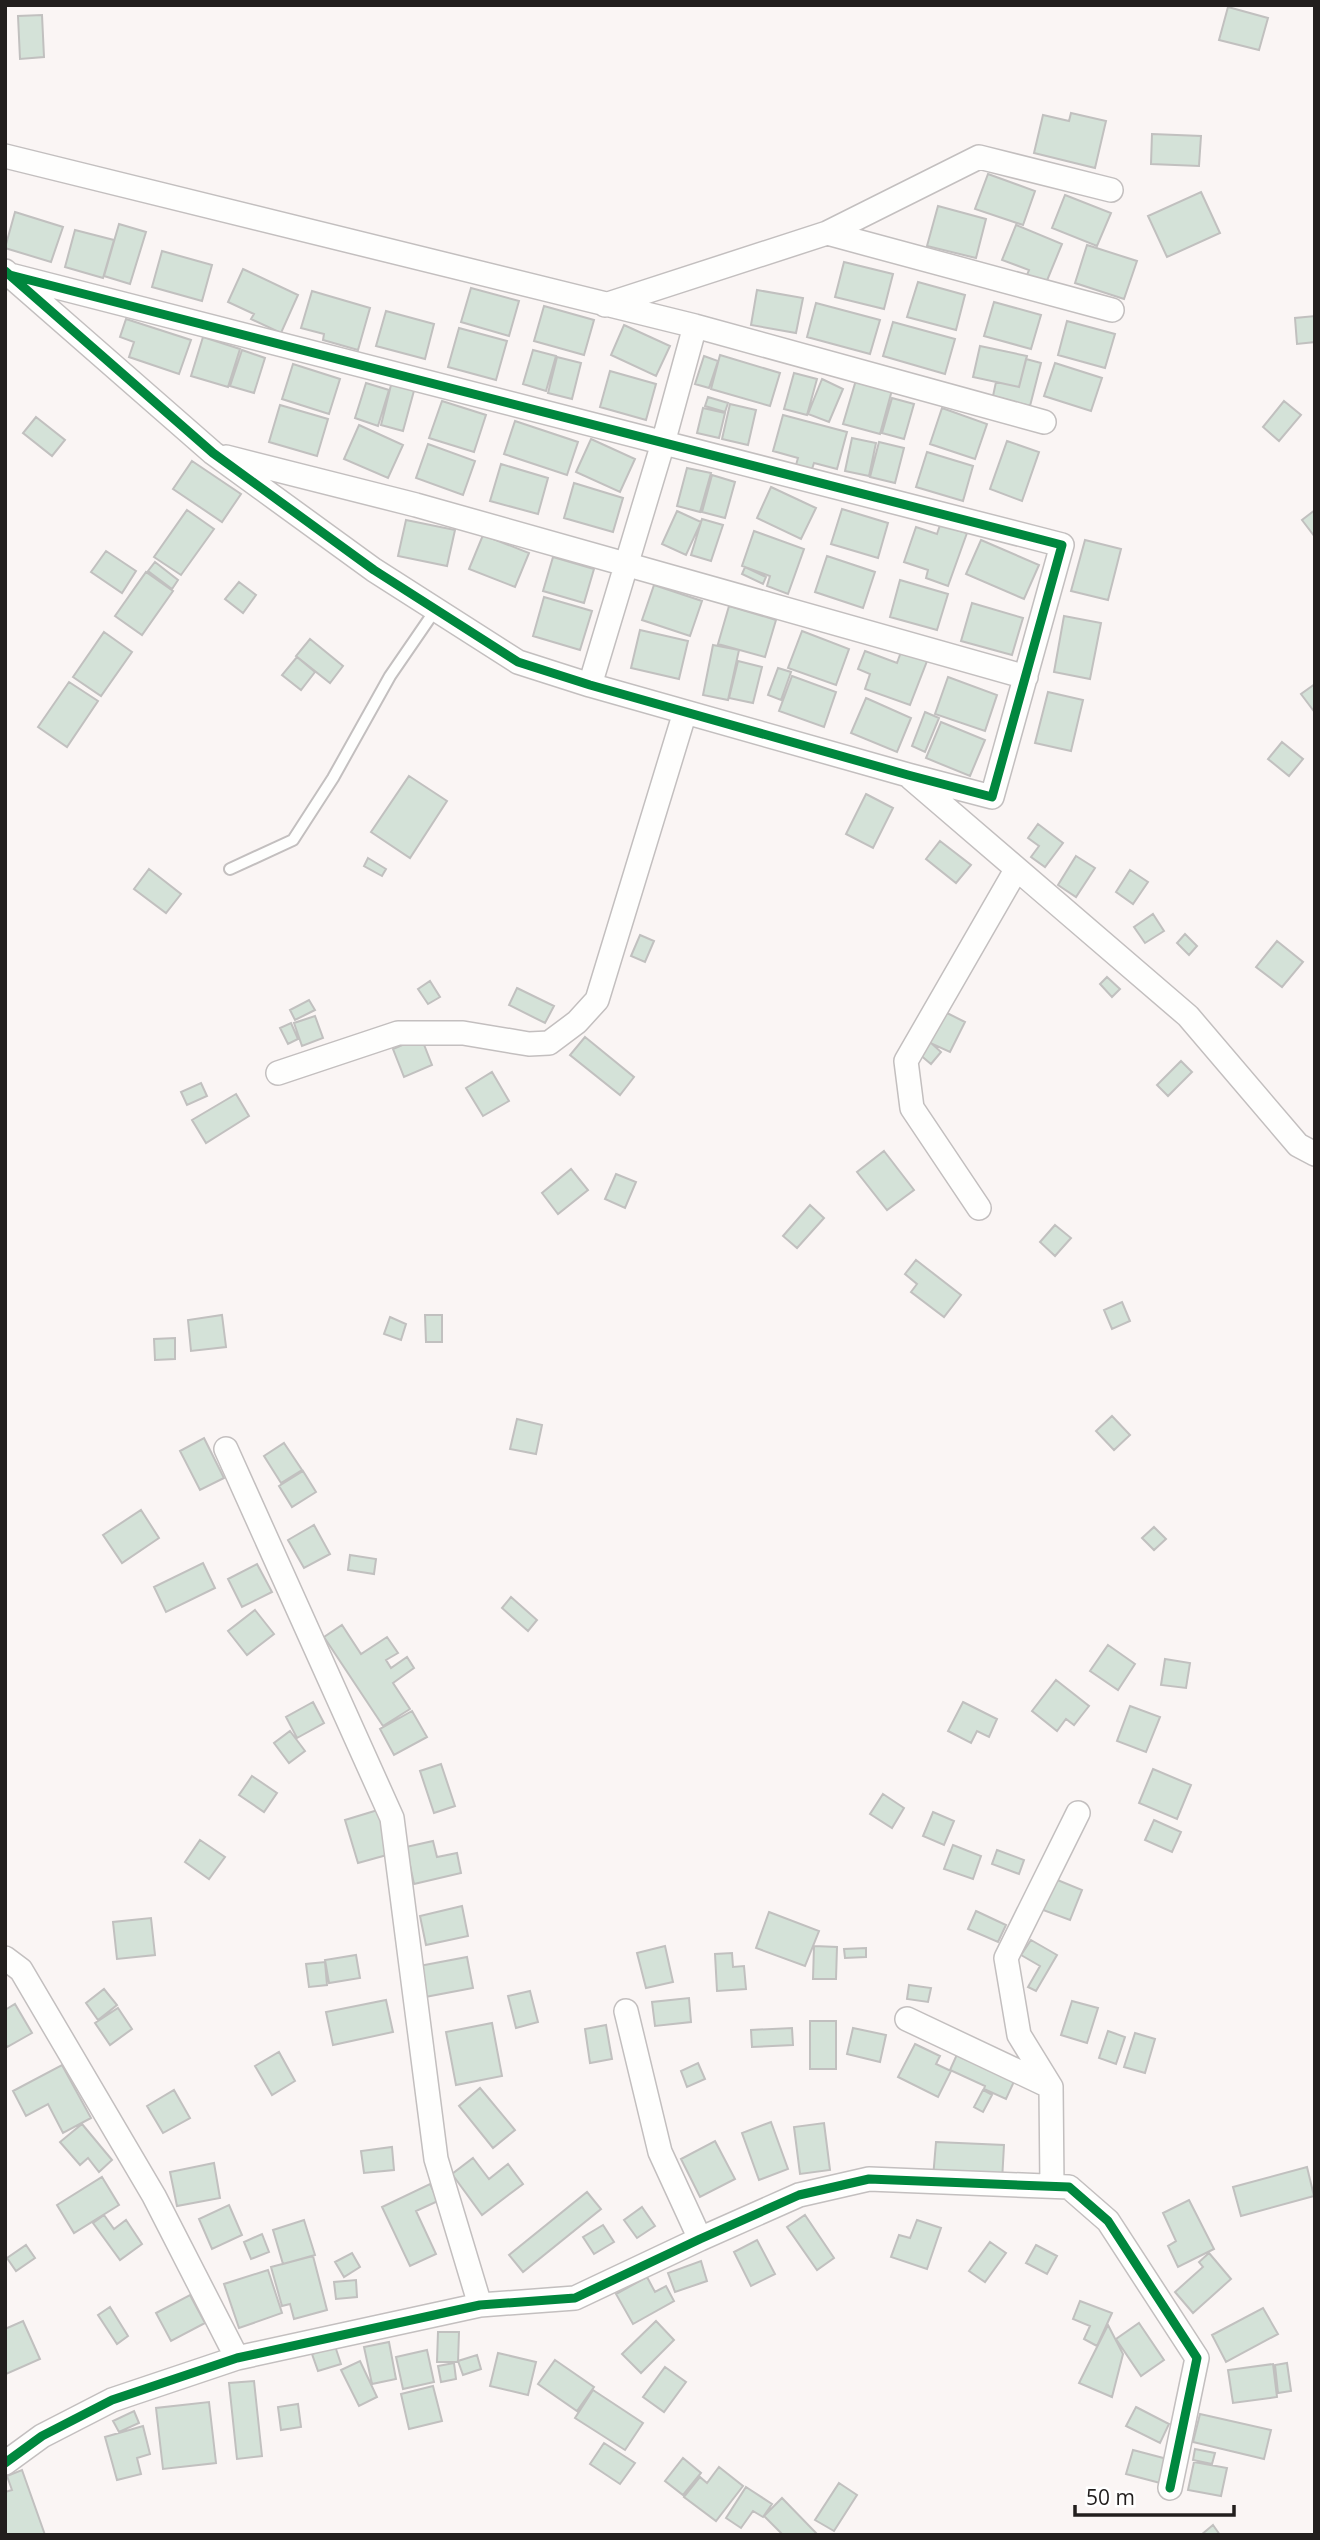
<svg xmlns="http://www.w3.org/2000/svg" width="1320" height="2540" font-family="'Open Sans',sans-serif">
	<style>
		.building { fill: #d4e2d8; stroke: #c1c0bf; stroke-width: 2 }
		.lines { fill: none; stroke-linecap: round; stroke-linejoin: round }
		.lane-casing { stroke: #c3bfbf; stroke-width: 14 }
		.street-casing { stroke: #c3bfbf; stroke-width: 26 }
		.lane { stroke: #fefefd; stroke-width: 10 }
		.street { stroke: #fefefd; stroke-width: 23 }
		.cycleway-casing { stroke: #fff; stroke-width: 13 }
		.cycleway { stroke: #00873e; stroke-width: 9 }
	</style>
	<rect width="100%" height="100%" fill="#faf5f4"/>
	<!-- building -->
	<path class="building" d="M1228,7L1268,18L1259,50L1219,40Z
		M42,15L44,57L20,59L18,16Z
		M1071,113L1106,121L1095,168L1034,153L1043,115L1069,121Z
		M1152,134L1201,136L1199,166L1151,164Z
		M988,174L1035,191L1023,225L975,209Z
		M1201,192L1220,233L1167,257L1148,216Z
		M1065,195L1111,213L1097,246L1052,228Z
		M938,206L986,219L976,258L927,246Z
		M15,212L63,227L51,262L5,248Z
		M119,224L146,232L130,284L104,276Z
		M1016,225L1062,244L1046,283L1027,275L1029,270L1002,260Z
		M75,230L114,240L103,278L65,267Z
		M1087,245L1137,261L1124,299L1075,283Z
		M162,251L212,265L202,301L152,287Z
		M844,262L893,274L884,309L835,297Z
		M243,269L298,295L281,333L251,319L254,314L228,302Z
		M918,282L965,295L956,330L907,317Z
		M471,288L519,301L509,336L461,322Z
		M757,290L803,298L796,333L751,325Z
		M312,291L370,308L358,350L323,340L324,334L301,328Z
		M994,302L1041,315L1031,349L984,336Z
		M816,303L880,320L870,354L807,337Z
		M544,306L594,320L584,355L534,341Z
		M386,311L434,324L425,359L376,346Z
		M1315,316V342L1297,344L1295,318Z
		M126,319L191,340L179,374L129,357L134,342L120,337Z
		M1067,321L1115,334L1105,368L1058,355Z
		M893,322L955,339L945,374L883,356Z
		M624,325L670,346L656,376L611,355Z
		M459,328L507,341L496,380L448,367Z
		M203,337L240,349L228,387L191,376Z
		M980,346L1027,356L1019,387L973,377Z
		M242,350L265,358L254,393L230,386Z
		M533,350L556,356L546,391L523,384Z
		M720,355L780,373L770,406L711,389Z
		M704,356L718,361L709,388L695,384Z
		M557,357L581,363L572,399L548,393Z
		M1026,359L1041,363L1030,406L993,396L996,382L1019,387Z
		M1055,363L1102,378L1091,411L1044,396Z
		M293,364L340,379L329,414L282,399Z
		M610,371L656,384L646,420L600,407Z
		M794,373L817,379L807,415L784,409Z
		M822,379L843,389L829,422L808,414Z
		M856,380L892,390L880,434L843,424Z
		M392,381L415,387L403,431L381,425Z
		M366,383L389,390L378,426L355,418Z
		M708,397L728,403L725,412L705,406Z
		M892,398L914,404L904,439L882,433Z
		M442,401L486,415L474,452L429,438Z
		M1284,401L1301,415L1279,441L1263,427Z
		M730,404L756,410L748,445L722,439Z
		M280,405L328,419L317,456L269,442Z
		M703,408L725,413L719,438L697,433Z
		M942,408L987,424L975,459L930,444Z
		M783,415L847,432L837,469L814,463L812,469L796,465L798,458L773,451Z
		M36,417L65,440L52,456L23,433Z
		M515,421L578,442L567,475L504,454Z
		M359,425L403,445L388,478L344,459Z
		M852,438L876,443L869,476L845,471Z
		M591,439L635,459L620,492L576,472Z
		M1007,441L1039,452L1022,501L990,489Z
		M879,442L904,448L895,483L870,477Z
		M428,444L475,461L463,495L416,478Z
		M927,452L973,466L963,501L916,487Z
		M192,461L241,494L222,522L173,489Z
		M501,464L548,478L538,514L490,501Z
		M687,468L711,473L700,512L677,506Z
		M712,475L735,482L725,518L702,512Z
		M574,483L623,498L613,532L564,518Z
		M771,487L816,508L801,539L757,518Z
		M842,509L888,523L878,558L831,544Z
		M187,510L214,529L181,575L154,557Z
		M1315,510V537L1302,520Z
		M677,511L701,522L686,555L662,544Z
		M702,519L723,525L711,561L691,555Z
		M406,520L455,530L447,566L398,556Z
		M940,525L967,533L948,586L926,578L928,570L904,562L916,527L937,534Z
		M754,531L804,549L788,594L767,586L770,576L742,566Z
		M483,535L529,553L515,587L469,569Z
		M981,540L1039,565L1024,599L966,574Z
		M1085,540L1121,549L1108,600L1071,591Z
		M106,551L136,571L122,593L91,572Z
		M827,556L875,572L863,608L815,592Z
		M553,557L594,569L584,603L543,591Z
		M155,562L178,580L172,589L148,571Z
		M745,567L766,577L763,584L742,574Z
		M146,572L173,591L142,635L115,616Z
		M900,580L948,594L937,630L890,617Z
		M239,582L256,595L243,613L225,599Z
		M654,585L702,601L690,636L642,620Z
		M544,597L592,611L580,650L533,636Z
		M972,603L1023,618L1012,655L961,641Z
		M729,606L776,620L765,657L718,644Z
		M1064,616L1101,623L1090,679L1054,672Z
		M640,630L688,641L679,679L631,668Z
		M802,631L849,649L836,685L788,668Z
		M104,632L132,652L101,696L73,677Z
		M310,639L343,666L330,683L296,656Z
		M713,645L739,650L728,700L703,695Z
		M865,651L897,663L901,652L927,661L910,705L865,689L870,674L858,669Z
		M297,657L315,672L301,690L282,675Z
		M738,661L762,667L753,703L729,698Z
		M778,668L791,672L781,700L768,695Z
		M792,676L836,692L824,727L779,711Z
		M948,677L997,695L985,731L935,714Z
		M69,682L98,701L67,747L38,727Z
		M1315,684V708L1313,710L1301,694Z
		M1048,692L1083,700L1071,751L1035,743Z
		M866,698L911,718L897,752L851,733Z
		M925,712L939,718L925,752L912,746Z
		M941,722L985,740L970,776L926,758Z
		M1282,742L1303,759L1289,776L1268,759Z
		M409,776L447,801L410,858L371,832Z
		M866,794L893,808L873,848L846,834Z
		M1038,824L1063,843L1045,867L1031,857L1039,846L1028,838Z
		M940,841L971,865L956,883L926,859Z
		M1076,856L1095,868L1076,897L1058,885Z
		M368,858L386,869L382,876L364,866Z
		M149,869L181,894L166,913L134,889Z
		M1130,870L1148,882L1133,904L1116,892Z
		M1153,914L1164,931L1145,943L1134,927Z
		M1185,934L1197,946L1189,955L1177,943Z
		M640,935L654,941L645,962L631,956Z
		M1277,941L1303,962L1282,987L1256,967Z
		M1107,977L1120,989L1112,997L1100,984Z
		M430,981L440,997L428,1004L418,989Z
		M517,988L554,1006L545,1023L509,1005Z
		M309,1000L315,1010L295,1020L290,1010Z
		M943,1011L965,1022L950,1052L928,1042Z
		M315,1016L323,1038L302,1046L294,1023Z
		M291,1023L298,1039L288,1044L280,1028Z
		M421,1037L432,1065L404,1077L393,1049Z
		M585,1037L634,1077L620,1095L570,1055Z
		M930,1042L941,1052L931,1064L919,1054Z
		M1181,1061L1192,1072L1168,1096L1157,1085Z
		M492,1072L509,1101L483,1116L466,1088Z
		M201,1083L207,1096L187,1105L181,1092Z
		M236,1094L249,1116L206,1143L192,1120Z
		M884,1151L914,1190L887,1210L857,1172Z
		M571,1169L588,1190L558,1214L542,1193Z
		M616,1174L636,1182L625,1208L605,1199Z
		M810,1205L824,1218L797,1248L783,1236Z
		M1055,1225L1071,1238L1055,1256L1040,1242Z
		M916,1260L961,1295L944,1317L911,1292L917,1284L905,1274Z
		M1122,1302L1130,1321L1112,1329L1104,1310Z
		M222,1315L226,1347L191,1351L188,1320Z
		M425,1315H442V1342H426Z
		M390,1317L406,1324L401,1340L384,1334Z
		M175,1338V1359L155,1360L154,1339Z
		M1112,1416L1130,1435L1114,1450L1096,1431Z
		M517,1419L542,1425L536,1454L510,1449Z
		M204,1438L224,1478L200,1490L180,1451Z
		M284,1443L302,1470L281,1483L264,1456Z
		M303,1471L316,1492L292,1507L279,1486Z
		M141,1510L159,1538L122,1563L103,1535Z
		M314,1525L330,1554L304,1568L288,1540Z
		M1154,1527L1166,1539L1154,1550L1142,1538Z
		M350,1555L376,1559L374,1574L348,1570Z
		M203,1563L215,1588L166,1612L154,1587Z
		M257,1564L272,1592L242,1607L228,1579Z
		M511,1597L537,1620L528,1631L502,1608Z
		M255,1610L274,1634L247,1655L228,1631Z
		M342,1625L361,1654L387,1637L398,1653L386,1660L391,1668L407,1657L414,1668L393,1683L410,1709L383,1726L324,1637Z
		M1108,1645L1135,1664L1118,1690L1090,1671Z
		M1165,1659L1190,1663L1186,1688L1161,1685Z
		M1056,1680L1089,1706L1074,1725L1066,1719L1057,1731L1032,1711Z
		M313,1702L324,1723L297,1738L286,1717Z
		M963,1702L997,1719L989,1737L977,1731L971,1743L948,1731Z
		M1130,1706L1160,1717L1146,1752L1117,1741Z
		M412,1711L427,1737L394,1755L380,1729Z
		M290,1731L305,1751L289,1763L274,1743Z
		M441,1764L455,1806L434,1813L420,1771Z
		M1153,1769L1191,1785L1177,1819L1139,1803Z
		M252,1776L277,1793L264,1812L239,1795Z
		M883,1794L904,1808L892,1828L870,1814Z
		M381,1809L394,1853L358,1863L345,1820Z
		M933,1812L954,1821L944,1845L923,1836Z
		M1154,1820L1181,1832L1172,1852L1145,1840Z
		M200,1840L225,1857L209,1879L185,1862Z
		M433,1841L437,1857L457,1853L461,1873L414,1884L406,1847Z
		M953,1845L981,1856L973,1879L944,1869Z
		M997,1850L1024,1860L1019,1874L992,1864Z
		M1055,1879L1082,1890L1070,1920L1043,1910Z
		M462,1906L468,1936L426,1945L420,1916Z
		M976,1911L1006,1925L998,1942L968,1929Z
		M769,1912L819,1931L805,1966L756,1948Z
		M151,1918L155,1955L117,1959L113,1922Z
		M1031,1940L1057,1955L1036,1991L1028,1987L1040,1966L1021,1955Z
		M665,1946L673,1982L646,1988L637,1953Z
		M814,1946L837,1947L836,1979H813Z
		M866,1948V1957L845,1958L844,1949Z
		M732,1953L733,1967L744,1966L746,1989L717,1991L715,1954Z
		M356,1955L360,1978L329,1983L325,1960Z
		M467,1957L473,1988L425,1997L419,1966Z
		M325,1962L327,1985L309,1987L306,1964Z
		M909,1985L931,1988L928,2002L907,1999Z
		M104,1989L117,2005L98,2020L86,2003Z
		M530,1991L538,2022L516,2028L508,1996Z
		M689,1998L691,2022L655,2026L652,2002Z
		M386,2000L393,2032L333,2045L326,2012Z
		M1072,2001L1098,2008L1087,2043L1061,2035Z
		M15,2004L32,2033L7,2047L5,2043V2010Z
		M118,2008L132,2029L110,2045L95,2023Z
		M810,2021H836V2069H810Z
		M492,2023L502,2076L456,2085L446,2032Z
		M606,2025L612,2059L590,2063L585,2029Z
		M792,2028L793,2045L752,2047L751,2030Z
		M853,2028L886,2035L880,2062L847,2054Z
		M1108,2031L1125,2037L1116,2064L1099,2058Z
		M1135,2033L1155,2039L1145,2073L1124,2067Z
		M915,2044L940,2056L936,2064L951,2071L938,2097L898,2077Z
		M959,2050L1017,2075L1006,2099L984,2089L985,2086L950,2070Z
		M279,2052L295,2081L272,2095L255,2066Z
		M698,2063L705,2079L687,2087L681,2071Z
		M62,2065L91,2118L63,2133L48,2104L26,2116L13,2091Z
		M480,2088L515,2130L493,2148L459,2106Z
		M174,2090L190,2118L163,2133L147,2106Z
		M983,2090L992,2095L983,2112L974,2107Z
		M771,2122L788,2169L759,2180L742,2133Z
		M824,2123L830,2170L800,2174L794,2127Z
		M82,2124L112,2160L99,2172L88,2158L80,2165L60,2142Z
		M715,2141L735,2179L700,2197L681,2159Z
		M936,2142L1004,2145L1002,2181L933,2178Z
		M392,2147L394,2170L364,2173L361,2151Z
		M473,2158L489,2179L508,2164L523,2184L482,2215L452,2174Z
		M214,2163L220,2198L177,2206L170,2172Z
		M1307,2167L1314,2196L1241,2216L1233,2187Z
		M102,2177L119,2205L74,2233L57,2205Z
		M430,2184L438,2201L416,2211L436,2254L410,2266L382,2207Z
		M587,2192L601,2209L523,2272L509,2255Z
		M1189,2200L1214,2249L1178,2267L1168,2246L1176,2241L1163,2213Z
		M229,2205L242,2235L212,2249L199,2219Z
		M642,2207L655,2226L637,2238L624,2220Z
		M104,2215L114,2229L126,2220L142,2244L120,2260L93,2223Z
		M805,2215L834,2258L817,2270L787,2227Z
		M304,2220L315,2255L283,2264L273,2230Z
		M917,2220L941,2228L927,2269L891,2257L899,2235L910,2238Z
		M603,2225L614,2242L594,2254L583,2237Z
		M262,2234L269,2252L251,2259L244,2242Z
		M757,2240L775,2274L751,2286L734,2252Z
		M990,2242L1006,2253L985,2282L969,2271Z
		M26,2245L35,2258L16,2271L7,2258Z
		M1036,2245L1057,2256L1047,2274L1026,2263Z
		M352,2253L360,2267L344,2277L335,2262Z
		M1209,2253L1231,2279L1193,2313L1175,2292L1203,2267L1199,2262Z
		M313,2256L327,2310L294,2319L290,2304L282,2306L271,2267Z
		M701,2261L707,2281L675,2292L668,2273Z
		M268,2270L282,2313L239,2328L224,2284Z
		M647,2277L655,2292L666,2286L674,2301L633,2324L616,2294Z
		M356,2280L357,2297L336,2299L334,2282Z
		M190,2295L205,2323L171,2341L156,2313Z
		M1080,2301L1112,2313L1097,2346L1084,2339L1090,2326L1073,2319Z
		M110,2307L128,2336L117,2344L98,2315Z
		M1263,2308L1278,2334L1226,2362L1212,2335Z
		M23,2321L40,2359L6,2374L5,2329Z
		M656,2321L674,2340L641,2373L622,2354Z
		M1139,2323L1164,2360L1141,2376L1116,2339Z
		M1108,2325L1123,2354L1112,2397L1079,2383Z
		M438,2332H459L458,2362H437Z
		M389,2342L396,2379L372,2384L364,2347Z
		M335,2346L341,2364L318,2371L312,2354Z
		M427,2350L434,2382L403,2389L396,2357Z
		M498,2353L536,2362L528,2395L490,2386Z
		M477,2355L481,2369L463,2375L458,2361Z
		M555,2360L594,2387L577,2411L538,2384Z
		M360,2361L377,2397L359,2406L341,2370Z
		M454,2363L456,2379L441,2382L438,2366Z
		M1287,2363L1291,2391L1278,2393L1275,2365Z
		M1273,2364L1277,2397L1233,2403L1228,2370Z
		M665,2367L686,2382L664,2412L643,2397Z
		M254,2381L262,2456L237,2459L229,2383Z
		M433,2386L442,2421L409,2429L401,2394Z
		M593,2390L643,2423L625,2450L575,2418Z
		M209,2402L216,2463L163,2469L156,2408Z
		M298,2404L301,2427L281,2430L278,2407Z
		M1136,2407L1169,2424L1160,2443L1126,2426Z
		M134,2411L139,2423L119,2432L113,2421Z
		M1200,2414L1271,2430L1264,2459L1193,2442Z
		M143,2426L150,2454L137,2458L141,2474L117,2480L105,2437Z
		M604,2443L635,2463L620,2484L590,2464Z
		M1195,2449L1215,2453L1212,2464L1193,2460Z
		M1133,2450L1171,2460L1164,2484L1126,2474Z
		M683,2458L701,2473L683,2495L665,2481Z
		M1194,2462L1227,2468L1221,2496L1188,2490Z
		M719,2467L743,2486L716,2521L684,2497L700,2477L707,2483Z
		M22,2470L45,2535H7L5,2531V2492L12,2490L7,2476Z
		M839,2483L857,2495L834,2531L815,2520Z
		M746,2487L772,2504L763,2517L753,2511L741,2528L726,2518Z
		M782,2498L818,2535H783L764,2516Z
		M1213,2525L1220,2535H1201Z"/>
	<g class="lines">
		<!-- lane casing -->
		<g class="lane-casing">
			<path id="lane" d="M230,869L293,840L333,778L390,676L436,609"/>
		</g>
		<!-- street casing -->
		<g class="street-casing">
			<path id="street" d="M5,156L695,326L1044,422
				M827,233L1112,310
				M5,271L213,453L374,570L518,662L590,685L908,775L992,797L1062,545L10,275
				M605,305L827,233L979,157L1111,190
				M226,457L416,505L1026,677
				M590,685L663,443L695,326
				M911,778L1188,1016L1298,1145L1315,1154
				M278,1073L398,1033H463L529,1044L549,1043L577,1022L597,1000L685,712
				M979,1208L912,1108L906,1061L1016,870
				M226,1449L392,1818L436,2159L480,2305
				M5,1958L21,1970L154,2196L237,2358
				M626,2011L660,2152L700,2239
				M907,2019L1051,2087
				M1052,2186L1051,2087L1019,2035L1006,1958L1078,1813
				M5,2463L42,2436L112,2400L237,2358L480,2305L575,2298L700,2239L799,2195L869,2179L1069,2187L1108,2221L1197,2358L1170,2488"/>
		</g>
		<!-- lane -->
		<use href="#lane" class="lane"/>
		<!-- street -->
		<use href="#street" class="street"/>
		<!-- cycleway casing -->
		<g class="cycleway-casing">
			<path id="cycleway" d="M5,271L213,453L374,570L518,662L590,685L908,775L992,797L1062,545L10,275
				M5,2463L42,2436L112,2400L237,2358L480,2305L575,2298L700,2239L799,2195L869,2179L1069,2187L1108,2221L1197,2358L1170,2488"/>
		</g>
		<!-- cycleway -->
		<use href="#cycleway" class="cycleway"/>
	</g>
	<!-- border -->
	<rect width="1320" height="2540" fill="none" stroke="#221e1d" stroke-width="14"/>
	<!-- scale -->
	<path d="M1075 2505v10h159v-10" fill="none" stroke="#221e1d" stroke-width="3.5"/>
	<text x="1086" y="2505" font-size="21" fill="#221e1d" stroke="#ffffff" stroke-width="5" paint-order="stroke">50 m</text>
</svg>
